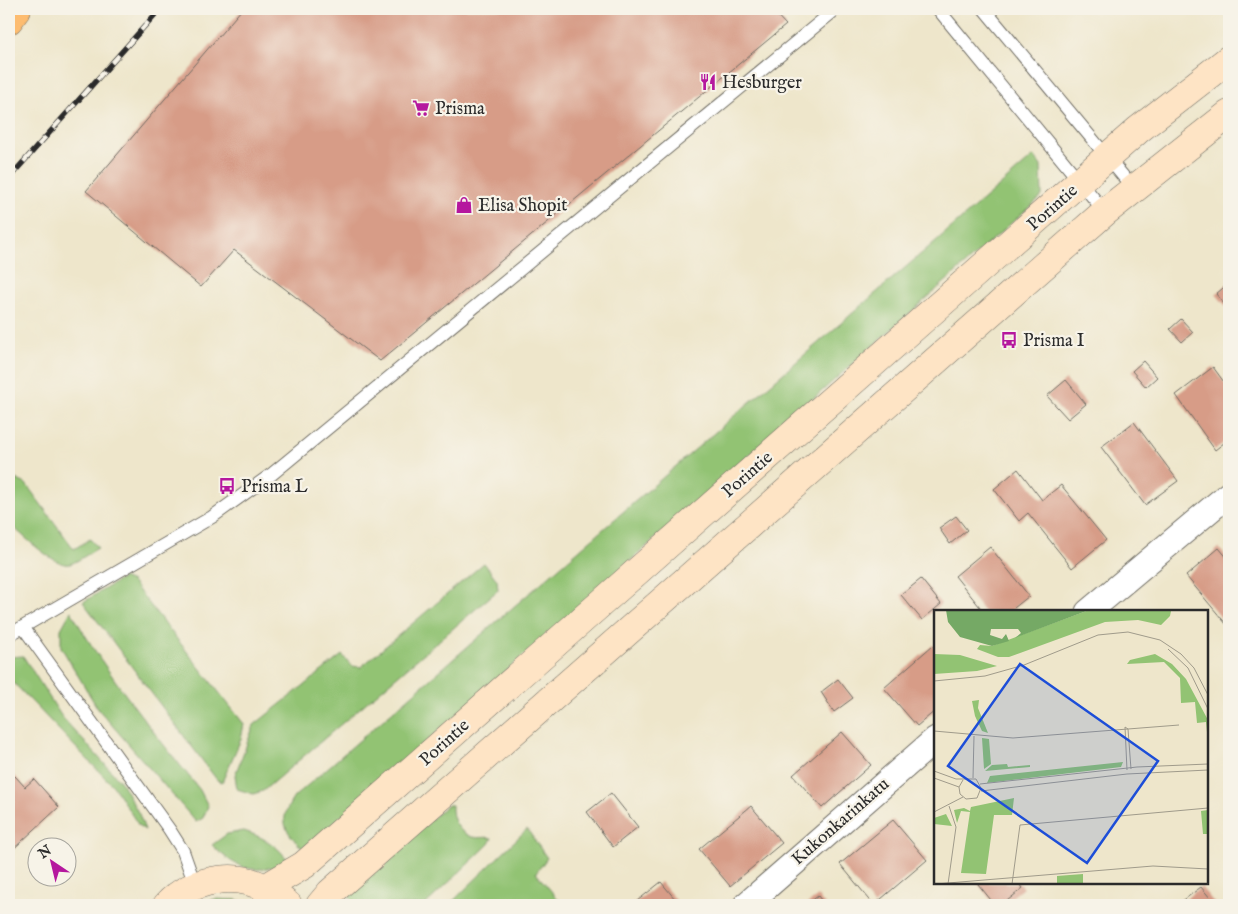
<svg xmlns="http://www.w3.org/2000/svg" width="1238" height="914" font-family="'IM FELL English',serif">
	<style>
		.green { fill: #92c373; stroke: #5e774f }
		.building { fill: #d79c87 }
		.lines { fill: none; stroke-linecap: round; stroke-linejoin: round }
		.lane-casing { stroke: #6f6c63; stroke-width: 14 }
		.street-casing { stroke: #6f6c63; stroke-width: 27 }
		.secondary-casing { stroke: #6f6c63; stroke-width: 29 }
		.highway-casing { stroke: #6f6c63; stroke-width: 29 }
		.lane { stroke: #fff; stroke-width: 12 }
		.street { stroke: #fff; stroke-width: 25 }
		.secondary { stroke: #fee4c5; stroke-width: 28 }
		.highway { stroke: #fdbc6f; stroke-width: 28 }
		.rail-casing { stroke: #2b2b2b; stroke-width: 5.5 }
		.rail { stroke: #f7f3e8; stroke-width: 4; stroke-dasharray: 11; stroke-linecap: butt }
		.labels { text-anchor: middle; stroke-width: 4.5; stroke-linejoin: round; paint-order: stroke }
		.poi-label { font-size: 18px; fill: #2b2b2b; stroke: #f7f3e8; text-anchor: start }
		.street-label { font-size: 18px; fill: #2b2b2b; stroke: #f7f3e8 }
		.inset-road { fill: none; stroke: #a09b8b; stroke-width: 1 }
		.view { fill: #1d4ed8; fill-opacity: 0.15; stroke: #1d4ed8; stroke-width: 2.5 }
		.inset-edge { fill: none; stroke: #2b2b2b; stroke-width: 2.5 }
	</style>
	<rect width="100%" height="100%" fill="#f7f3e8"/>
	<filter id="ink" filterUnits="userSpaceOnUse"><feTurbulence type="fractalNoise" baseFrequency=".02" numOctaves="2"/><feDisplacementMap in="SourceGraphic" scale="10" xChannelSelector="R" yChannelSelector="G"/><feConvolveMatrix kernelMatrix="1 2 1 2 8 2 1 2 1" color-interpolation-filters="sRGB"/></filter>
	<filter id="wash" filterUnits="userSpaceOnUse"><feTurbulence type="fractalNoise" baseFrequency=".0096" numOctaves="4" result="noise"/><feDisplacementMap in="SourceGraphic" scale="20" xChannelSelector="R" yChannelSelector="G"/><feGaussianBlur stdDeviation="1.12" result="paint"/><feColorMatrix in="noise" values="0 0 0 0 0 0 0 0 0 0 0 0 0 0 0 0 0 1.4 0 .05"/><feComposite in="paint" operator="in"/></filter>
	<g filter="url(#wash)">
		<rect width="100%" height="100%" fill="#eee6cb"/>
		<!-- green -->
		<path class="green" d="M1034,156L1041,166L1042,196L304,850C285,830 277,823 294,797Z
			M9,476L26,484L74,549L90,539L98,548C89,553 79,561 70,564C56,568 20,533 9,523Z
			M484,563L497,580L498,590L263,791L253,794L237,789L235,775L254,725L342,655L352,666L361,667Z
			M123,578L132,582L244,724L241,739L222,782L217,780L83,602Z
			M71,611C106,674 155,734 200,790L208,806L203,818L196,822L98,709L61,647V629Z
			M23,656L62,717L121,782L139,814L145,830L139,826L114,787L9,678V657Z
			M447,805H452C451,819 458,832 472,837C478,839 485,836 492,838L489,844L425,905H356L348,895Z
			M527,829L547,858L536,873L563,905H449Z
			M244,831C263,837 278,845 289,862C255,875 238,871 212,845L227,834Z
			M215,899L237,900L252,905H196Z"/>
		<g id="blocks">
			<!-- building -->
			<path class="building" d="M242,9H771L786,25L380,361L234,250L201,287L86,191Z
				M1229,283V310L1216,294Z
				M1181,319L1193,332L1182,342L1170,329Z
				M1143,361L1157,377L1146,387L1132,371Z
				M1213,367L1229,389V439L1215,450L1176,395Z
				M1066,380L1086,404L1068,419L1047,396Z
				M1134,422L1178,481L1145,505L1101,447Z
				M1018,469L1042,500L1061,485L1106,540L1072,568L1028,513L1019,521L994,489Z
				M956,516L967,530L950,544L939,528Z
				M990,547L1029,596L1009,612H984L955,576Z
				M1219,548L1229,560V623L1227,625L1186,576Z
				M921,579L941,604L922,620L901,595Z
				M933,645L936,649V710L917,726L884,688Z
				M838,679L853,698L834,712L821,692Z
				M842,732L871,765L822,808L793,775Z
				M15,776L25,787L34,779L59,807L9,853V782Z
				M611,793L638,827L613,847L587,812Z
				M751,806L782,843L730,886L699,849Z
				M893,820L927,860L874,905L840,864Z
				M661,882L680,905H632Z
				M980,883H1019L1023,888L1002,905H995L978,884Z
				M1201,887L1216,905H1177Z
				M818,896L825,905H806Z"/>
		</g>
	</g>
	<g filter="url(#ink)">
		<use href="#blocks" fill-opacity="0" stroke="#6f6c63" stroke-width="1"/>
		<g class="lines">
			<!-- lane casing -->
			<g class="lane-casing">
				<path id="lane" d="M938,9L1105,212
					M984,9L1133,188
					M23,627L169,829L183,851L195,885
					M9,635L212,517L272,474L836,9"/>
			</g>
			<!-- street casing -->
			<g class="street-casing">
				<path id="street" d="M1088,612L1229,494
					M746,905L936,739"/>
			</g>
			<!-- secondary casing -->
			<g class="secondary-casing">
				<path id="secondary" d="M265,888L304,865L1138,130L1229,59
					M167,905C190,880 236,870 266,889C274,893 281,900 288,905
					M320,905L330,893L1105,212L1229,114"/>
			</g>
			<!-- highway casing -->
			<g class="highway-casing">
				<path id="highway" d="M9,20L17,9"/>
			</g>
			<!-- lane -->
			<use href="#lane" class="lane"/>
			<!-- street -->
			<use href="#street" class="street"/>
			<!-- secondary -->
			<use href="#secondary" class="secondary"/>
			<!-- highway -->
			<use href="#highway" class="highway"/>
			<!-- rail casing -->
			<g class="rail-casing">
				<path id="rail" d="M9,178L160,9"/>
			</g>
			<!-- rail -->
			<use href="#rail" class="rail"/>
		</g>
	</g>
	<!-- icons -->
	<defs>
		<g id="restaurant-bare" transform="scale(1.35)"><path d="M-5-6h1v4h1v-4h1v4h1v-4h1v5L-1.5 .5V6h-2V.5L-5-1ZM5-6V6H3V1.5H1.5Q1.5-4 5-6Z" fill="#b5179e" stroke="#f7f3e8" stroke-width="2.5" paint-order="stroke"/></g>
		<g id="supermarket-bare" transform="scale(1.35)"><path d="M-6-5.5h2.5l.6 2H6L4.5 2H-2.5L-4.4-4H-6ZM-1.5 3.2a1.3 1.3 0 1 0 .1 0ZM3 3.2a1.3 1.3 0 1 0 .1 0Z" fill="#b5179e" stroke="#f7f3e8" stroke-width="2.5" paint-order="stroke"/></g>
		<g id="shop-bare" transform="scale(1.35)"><path d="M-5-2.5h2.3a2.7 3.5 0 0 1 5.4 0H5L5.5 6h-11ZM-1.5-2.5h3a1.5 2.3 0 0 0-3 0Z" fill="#b5179e" stroke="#f7f3e8" stroke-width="2.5" paint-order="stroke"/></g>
		<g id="bus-bare" transform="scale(1.35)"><path d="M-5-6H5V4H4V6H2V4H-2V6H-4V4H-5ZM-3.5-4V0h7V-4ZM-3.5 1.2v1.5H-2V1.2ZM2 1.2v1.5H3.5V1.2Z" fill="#b5179e" stroke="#f7f3e8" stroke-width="2.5" paint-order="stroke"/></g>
	</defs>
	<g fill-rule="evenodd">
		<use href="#restaurant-bare" x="708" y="82"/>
		<use href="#supermarket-bare" x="421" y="108"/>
		<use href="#shop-bare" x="464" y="205"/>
		<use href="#bus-bare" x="1009" y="340"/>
		<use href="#bus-bare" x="227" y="486"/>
	</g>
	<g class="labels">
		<!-- poi labels -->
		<g class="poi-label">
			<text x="722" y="88">Hesburger</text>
			<text x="435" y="114">Prisma</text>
			<text x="478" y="211">Elisa Shopit</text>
			<text x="1023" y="346">Prisma I</text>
			<text x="241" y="492">Prisma L</text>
		</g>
		<!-- street labels -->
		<g class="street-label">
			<text transform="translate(1052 207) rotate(-41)" y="6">Porintie</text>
			<text transform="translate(747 474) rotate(-41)" y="6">Porintie</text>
			<text transform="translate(444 742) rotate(-42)" y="6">Porintie</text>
			<text transform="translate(840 821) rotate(-41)" y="6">Kukonkarinkatu</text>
		</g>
	</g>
	<!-- overview -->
	<g transform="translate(934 610)">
		<rect width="274" height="274" fill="#eee6cb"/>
		<path d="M155,0L237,1L236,6L227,15L204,10L171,12L75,47H64L43,39L46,35L58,36ZM0,44L26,45L63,56L43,61L0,64ZM221,44L238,54L252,69L274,110V132L272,112L263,113L261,92L247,93L246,68L230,52L193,54L196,50ZM45,90L44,98L54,123L48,121L41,106L38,91ZM48,128L55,129L57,154L50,159ZM189,152L187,157L53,173L56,166ZM73,154L74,157L96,155V157L51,161L58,155ZM80,188L78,205H60L52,264L27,263L36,202L27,201L23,213L20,200L30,198L36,201L37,197ZM274,200V224H269L267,201ZM12,204L18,216L0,214V208ZM149,264V274H123V266Z" fill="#92c373"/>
		<path d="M12,0L135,1L155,0L81,28L87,23L84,19H57L56,25L68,29L72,24L75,31L58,36L26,27L14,12Z" fill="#75a965"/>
		<path class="inset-road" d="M234,39L254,58L274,99M0,71L51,66L90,55L164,25L194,22L226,30L247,44L260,58L274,85M0,121L79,128L245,115M193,160L191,117L194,119L197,159M0,161L22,169H42L47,178L43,188L32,189L26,184L25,177L29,170M0,168L25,177M39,168L40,126M46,174L203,157L274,154M47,181L193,164L274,160M0,202L29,187M2,274L219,256L274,259M14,274L22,217L15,196M78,274L86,215L274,198"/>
		<path class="view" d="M86,54L224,151L153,253L14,156Z"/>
		<rect width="274" height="274" class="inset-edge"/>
	</g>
	<!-- margin -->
	<rect width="1238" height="914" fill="none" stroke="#f7f3e8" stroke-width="30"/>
	<!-- north arrow -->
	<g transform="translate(52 862) rotate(325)"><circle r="24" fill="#f7f3e8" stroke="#a5a39c"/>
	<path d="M0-4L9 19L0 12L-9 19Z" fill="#b5179e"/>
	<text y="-8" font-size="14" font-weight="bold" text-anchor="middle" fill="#2b2b2b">N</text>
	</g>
</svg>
